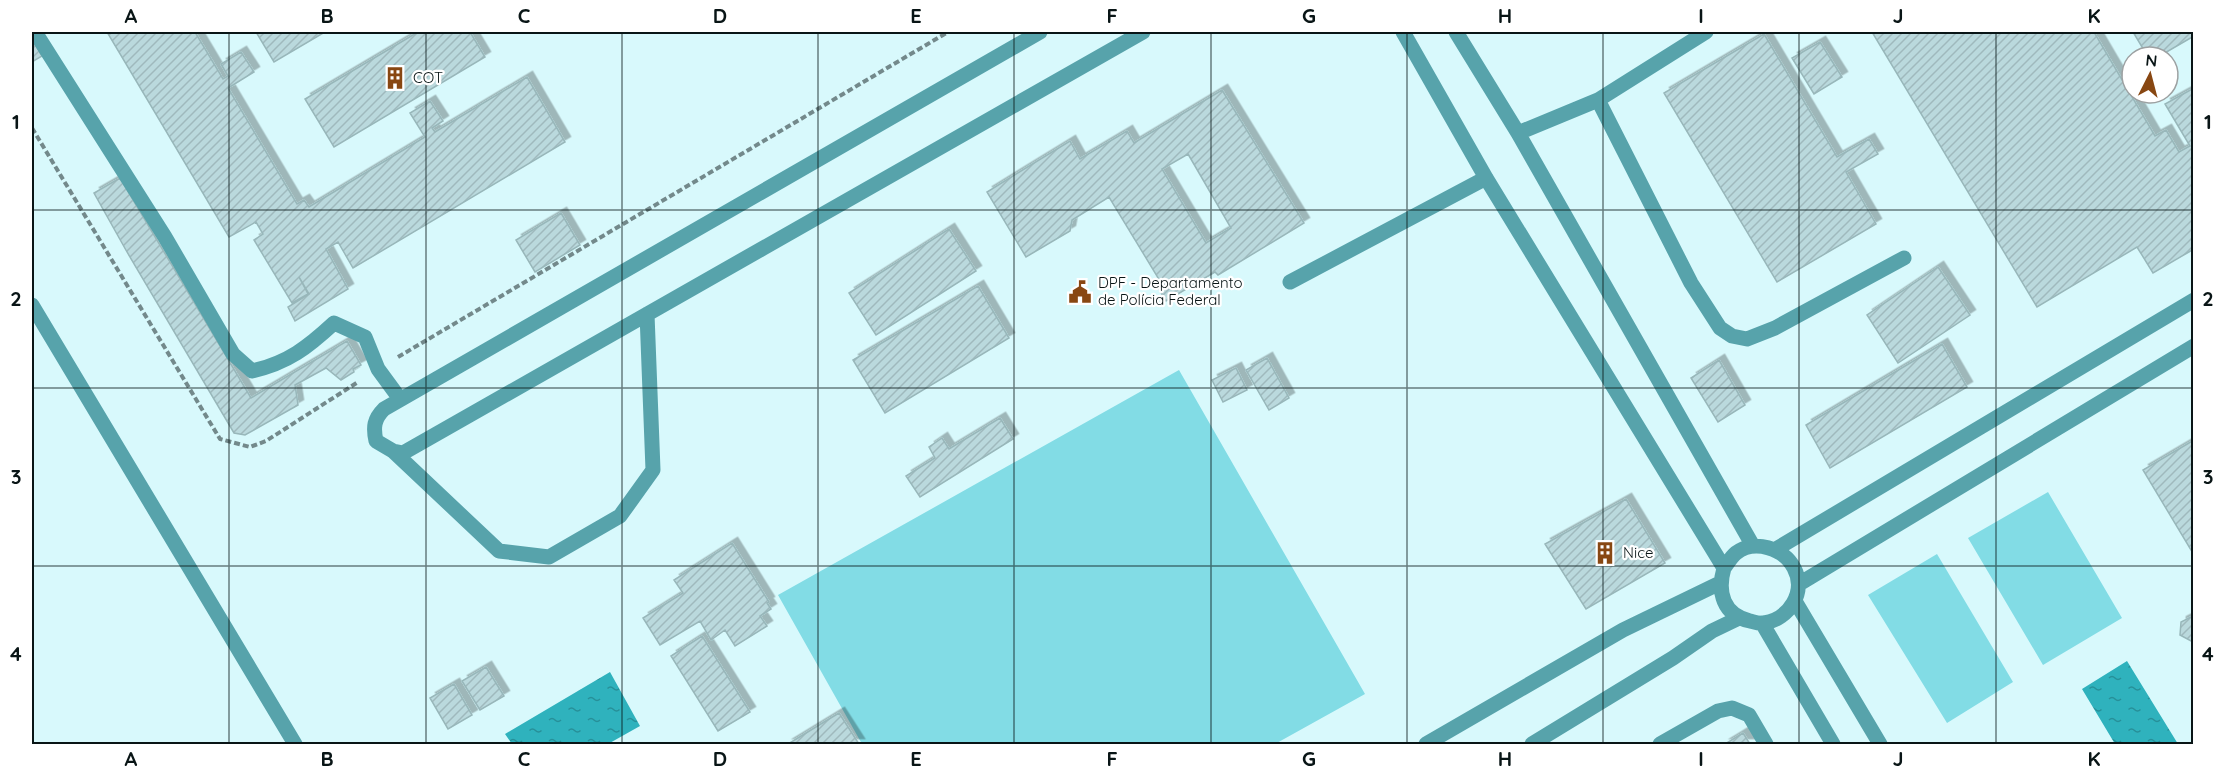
<svg xmlns="http://www.w3.org/2000/svg" width="2225" height="776" font-family="Quicksand,sans-serif">
	<style>
		.garden { fill: #82dce5 }
		.water { fill: url(#water-ripples) }
		.building { fill: url(#building-hatch); stroke: #98b7ba; stroke-width: 1.5; fill-rule: evenodd; filter: url(#shadow) }
		.lines { fill: none; stroke-linecap: round; stroke-linejoin: round }
		.path { stroke: #73898b; stroke-width: 4; stroke-dasharray: 6 3; stroke-linecap: butt }
		.lane { stroke: #57a3ab; stroke-width: 15 }
		.grid { fill: none; stroke: #091516; stroke-width: 1.5; stroke-opacity: 0.55 }
		.labels { text-anchor: middle; stroke-width: 4.5; stroke-linejoin: round; paint-order: stroke }
		.poi-label { font-size: 15px; fill: #091516; stroke: #fff; text-anchor: start }
		.neatline { fill: none; stroke: #091516; stroke-width: 2 }
		.grid-label { font-size: 20px; text-anchor: middle; font-weight: bold; fill: #091516 }
	</style>
	<defs>
		<pattern id="water-ripples" width="26" height="14" patternUnits="userSpaceOnUse" patternTransform="scale(1.5)"><rect width="26" height="14" fill="#2fb2bd"/><path d="M2 4q2-2 4 0t4 0M15 11q2-2 4 0t4 0" fill="none" stroke="#269099"/></pattern>
		<pattern id="building-hatch" width="6" height="6" patternUnits="userSpaceOnUse" patternTransform="scale(1.5)"><rect width="6" height="6" fill="#bad9dd"/><path d="M-1 1l2-2M0 6l6-6M5 7l2-2" fill="none" stroke="#9fb9bd"/></pattern>
		<filter id="shadow"><feDropShadow dx="5.5" dy="-5.5" stdDeviation="0" flood-color="#0004"/></filter>
	</defs>
	<rect width="100%" height="100%" fill="#d8f9fc"/>
	<!-- garden -->
	<path class="garden" d="M1179,370L1365,694L1275,744H862L778,595Z
		M2048,492L2122,618L2043,665L1968,538Z
		M1937,554L2013,682L1947,723L1868,595Z"/>
	<!-- water -->
	<path class="water" d="M2127,661L2178,744H2115L2082,689Z
		M610,672L640,726L608,744H512L505,734Z"/>
	<!-- building -->
	<path class="building" d="M107,32H195L223,79L228,76L221,64L241,52L254,72L228,88L297,204L304,200L309,207L425,137L410,113L430,101L443,121L432,128L435,132L527,77L565,142L353,268L338,242L326,249L348,289L295,321L288,307L309,294L299,277L308,294L292,303L254,240L263,234L256,222L229,237Z
		M256,32H325L274,62Z
		M418,32H470L485,57L334,147L305,99Z
		M1872,32H2094L2155,136L2166,130L2179,152L2190,146L2165,104L2194,88V249L2153,273L2137,247L2037,307Z
		M2133,32H2194V36L2158,57H2148Z
		M1764,34L1837,157L1869,139L1878,154L1846,172L1876,224L1777,282L1664,93Z
		M32,39L42,56L32,62Z
		M1820,42L1842,77L1814,94L1792,58Z
		M1222,90L1304,223L1218,275L1215,272L1166,301L1156,284L1160,281L1109,197L1072,220L1070,231L1026,257L987,192L1070,141L1080,159L1127,131L1134,143ZM1188,154L1231,228L1206,243L1162,169Z
		M120,178L251,398L347,341L361,365L353,369L354,372L341,380L326,368L295,385L298,405L245,435L234,433L127,252L94,193Z
		M561,213L580,245L535,272L516,240Z
		M949,229L976,271L876,335L849,293Z
		M1938,267L1970,315L1898,363L1867,315Z
		M978,286L1009,338L885,413L853,360Z
		M1942,344L1967,387L1830,468L1806,425Z
		M1267,358L1289,398L1269,410L1246,370Z
		M1719,360L1745,405L1718,422L1691,378Z
		M1236,368L1247,390L1223,402L1212,380Z
		M1000,418L1013,439L920,497L906,476L935,458L929,447L942,438L949,449Z
		M2194,440V555L2143,470Z
		M1626,499L1665,563L1586,609L1545,544Z
		M732,543L769,602L767,603L771,609L760,616L767,626L735,646L725,630L711,640L700,621L660,645L643,618L683,593L674,580Z
		M2191,617L2194,618V640L2191,641L2180,635L2181,622Z
		M702,636L750,712L718,731L671,656Z
		M486,667L504,696L480,710L462,681Z
		M454,684L472,715L448,729L430,698Z
		M839,713L859,744H788L834,716Z
		M1743,733L1750,744H1725Z"/>
	<g class="lines">
		<!-- path -->
		<path class="path" d="M32,128L220,439L250,447L266,441L358,382
			M398,357L948,32"/>
		<!-- lane -->
		<path class="lane" d="M35,32L165,237L233,354L252,371C288,363 308,347 334,323L365,337L378,369L400,399
			M1040,32L384,409C374,419 373,427 376,441L393,451L403,453L1143,32
			M1403,32L1486,178L1724,568C1717,592 1723,615 1750,621C1754,622 1759,624 1764,623C1789,619 1807,592 1794,568C1784,548 1754,539 1736,553C1731,557 1728,563 1724,568
			M1456,32L1518,133L1753,546
			M1598,100L1691,283L1720,328L1732,336L1747,339L1775,328L1904,258
			M1518,133L1598,100L1706,32
			M1290,282L1486,178
			M32,305L295,744
			M393,451L499,551L549,557L620,516L653,470L647,314
			M1776,549L2194,300
			M1799,584L2194,346
			M1795,601L1880,744
			M1762,623L1833,744
			M1426,744L1623,630L1720,583
			M1532,744L1673,658L1712,631L1739,618
			M1660,744L1718,711L1732,708L1749,715L1766,744"/>
	</g>
	<!-- grid -->
	<path class="grid" d="M229,32V744M426,32V744M622,32V744M818,32V744M1014,32V744M1211,32V744M1407,32V744M1603,32V744M1799,32V744M1996,32V744M32,210H2194M32,388H2194M32,566H2194"/>
	<!-- icons -->
	<defs>
		<g id="building-bare" transform="scale(1.8)"><path d="M-4-6H4V6H1V3H-1V6H-4ZM-2.5-4.3h1.7v1.8h-1.7ZM.8-4.3h1.7v1.8H.8ZM-2.5-1h1.7V.8h-1.7ZM.8-1h1.7V.8H.8Z" fill="#884712" stroke="#fff" stroke-width="2.5" paint-order="stroke"/></g>
		<g id="civic-bare" transform="scale(1.8)"><path d="M-.6-6.5H3V-4.5H.6V-3L4-1V1h2V6H-6V1h2V-1L-.6-3ZM-1.2 2.5V6h2.4V2.5Z" fill="#884712" stroke="#fff" stroke-width="2.5" paint-order="stroke"/></g>
	</defs>
	<g fill-rule="evenodd">
		<use href="#building-bare" x="395" y="78"/>
		<use href="#civic-bare" x="1080" y="292"/>
		<use href="#building-bare" x="1605" y="553"/>
	</g>
	<g class="labels">
		<!-- poi labels -->
		<g class="poi-label">
			<text x="413" y="83">COT</text>
			<text x="1098" y="288">DPF - Departamento<tspan x="1098" dy="17">de Polícia Federal</tspan></text>
			<text x="1623" y="558">Nice</text>
		</g>
	</g>
	<!-- border -->
	<rect width="2225" height="776" fill="none" stroke="#ffffff" stroke-width="66"/>
	<!-- north arrow -->
	<g transform="translate(2150 75) rotate(6)"><circle r="28" fill="#ffffff" stroke="#9da1a2" stroke-width="1.5"/>
	<path d="M0-4.5L10 22L0 15L-10 22Z" fill="#884712"/>
	<text y="-9" font-size="16" font-weight="bold" text-anchor="middle" fill="#091516">N</text>
	</g>
	<rect x="33" y="33" width="2159" height="710" class="neatline"/>
	<g class="grid-label">
		<text x="131" y="23">A</text>
		<text x="327" y="23">B</text>
		<text x="524" y="23">C</text>
		<text x="720" y="23">D</text>
		<text x="916" y="23">E</text>
		<text x="1112" y="23">F</text>
		<text x="1309" y="23">G</text>
		<text x="1505" y="23">H</text>
		<text x="1701" y="23">I</text>
		<text x="1898" y="23">J</text>
		<text x="2094" y="23">K</text>
		<text x="16" y="129">1</text>
		<text x="2208" y="129">1</text>
		<text x="16" y="306">2</text>
		<text x="2208" y="306">2</text>
		<text x="16" y="484">3</text>
		<text x="2208" y="484">3</text>
		<text x="16" y="661">4</text>
		<text x="2208" y="661">4</text>
		<text x="131" y="766">A</text>
		<text x="327" y="766">B</text>
		<text x="524" y="766">C</text>
		<text x="720" y="766">D</text>
		<text x="916" y="766">E</text>
		<text x="1112" y="766">F</text>
		<text x="1309" y="766">G</text>
		<text x="1505" y="766">H</text>
		<text x="1701" y="766">I</text>
		<text x="1898" y="766">J</text>
		<text x="2094" y="766">K</text>
	</g>
</svg>
